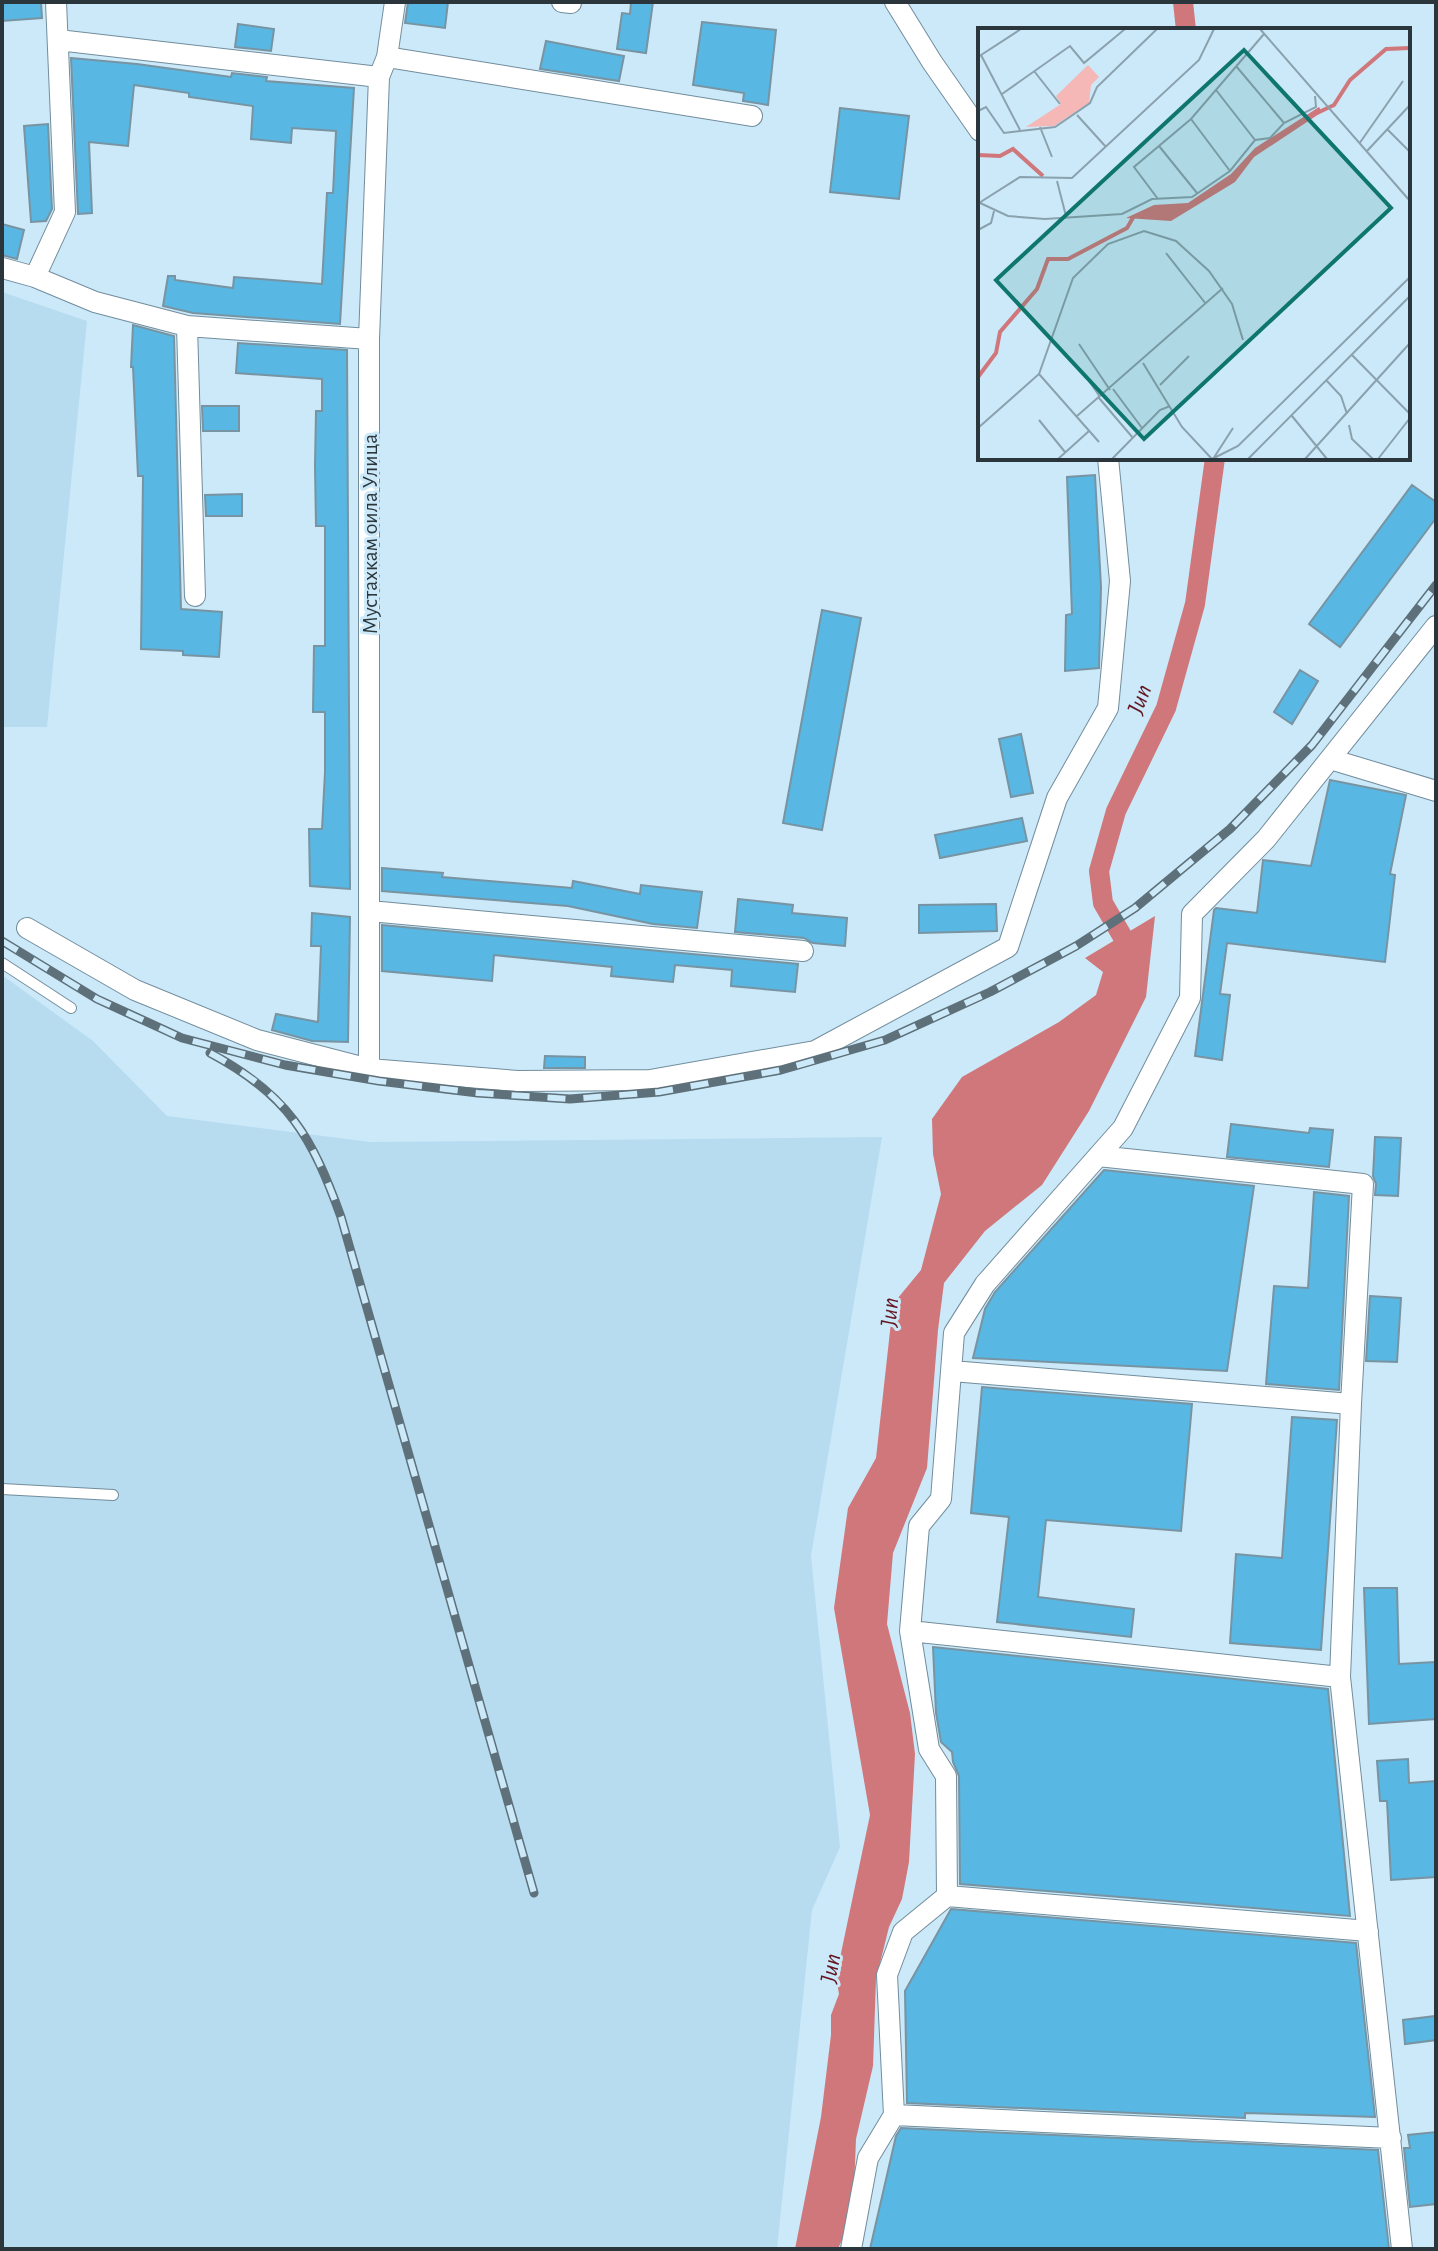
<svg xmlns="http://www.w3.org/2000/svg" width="1438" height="2251" font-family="'Alegreya Sans',sans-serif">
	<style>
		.built { fill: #b7dcef }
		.water { fill: #cf777a }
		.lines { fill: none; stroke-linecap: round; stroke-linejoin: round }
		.canal { stroke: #cf777a; stroke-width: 20 }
		.building { fill: #58b7e3; stroke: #7894a2; stroke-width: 2 }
		.service-casing { stroke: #728d9c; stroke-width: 12 }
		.minor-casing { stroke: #728d9c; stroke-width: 22 }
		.service { stroke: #fff; stroke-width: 10 }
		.minor { stroke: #fff; stroke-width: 20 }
		.rail-casing { stroke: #5e7079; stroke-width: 9 }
		.rail { stroke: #cbe9f9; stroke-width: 6; stroke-dasharray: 18; stroke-linecap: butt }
		.labels { text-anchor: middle; stroke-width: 6; stroke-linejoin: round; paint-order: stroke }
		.street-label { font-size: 22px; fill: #2a363c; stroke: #cbe9f9 }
		.water-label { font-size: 24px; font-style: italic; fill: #651520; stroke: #cbe9f9 }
		.inset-river { fill: none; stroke: #cf777a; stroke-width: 4 }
		.inset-road { fill: none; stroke: #8ba1ad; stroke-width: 2 }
		.view { fill: #0f766e; fill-opacity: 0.15; stroke: #0f766e; stroke-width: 4 }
		.inset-edge { fill: none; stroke: #2a363c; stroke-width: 4 }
	</style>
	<rect width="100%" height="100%" fill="#cbe9f9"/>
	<!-- built -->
	<path class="built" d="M2,292L87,321L47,727H2Z
		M2,975L93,1041L167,1116L370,1142L882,1137L811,1556L840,1847L812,1910L777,2249H2Z"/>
	<!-- water -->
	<path class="water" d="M1155,916L1146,997L1089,1111L1042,1185L985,1231L944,1283L938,1330L927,1468L893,1553L887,1624L910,1713L915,1754L909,1862L902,1899L889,1927L876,1979L873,2066L856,2139L853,2214L838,2249H795L821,2117L831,2035V2015L839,1994L836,1977L870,1815L834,1608L848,1508L876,1458L893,1304L921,1270L941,1194L933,1154L932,1119L962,1077L1059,1022L1096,995L1103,972L1085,958Z"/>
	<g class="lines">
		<!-- canal -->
		<path class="canal" d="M1183,2L1186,30
			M1127,962L1128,946L1103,903L1099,871L1116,811L1166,708L1195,604L1215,458"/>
	</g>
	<!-- building -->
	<path class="building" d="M2,2H41L42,18L2,21Z
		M408,2H448L445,28L405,23Z
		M631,2H653L646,53L617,49L622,13L630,14Z
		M702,22L776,30L768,105L743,101L744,93L693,85Z
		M238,24L274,29L271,51L235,47Z
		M546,41L624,56L619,81L540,69Z
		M71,58L137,64L231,77L232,73L267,77L266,81L354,88L340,324L193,313L163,306L168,276H175V280L233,288L234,277L322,284L327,193H333L336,131L292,128L291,143L251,139L253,106L189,97V93L134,85L128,146L89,142L92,213L78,214Z
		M840,108L909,116L899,199L830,192Z
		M48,124L52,209L46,221L31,222L24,126Z
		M2,224L24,230L17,259L2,255Z
		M133,325L174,336L181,609L222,612L219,657L183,655V651L141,649L143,476H138L133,367H131Z
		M238,343L347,350L350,889L310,886L309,829H322L325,772V712H313L314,646H325V526H316L315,466L316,411H322V379L236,373Z
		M202,406H239V431H203Z
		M1095,475L1101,587L1099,668L1065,671L1066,615L1072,614L1067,477Z
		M1412,485L1436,502V518L1340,647L1309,624Z
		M242,494V516H206L205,495Z
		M822,610L861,618L822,830L783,823Z
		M1300,670L1318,681L1292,724L1274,712Z
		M1021,734L1033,793L1011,797L999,739Z
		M1330,780L1406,795L1390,874L1395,875L1385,962L1227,943L1220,994L1230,995L1222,1060L1195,1056L1214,910L1216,908L1257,913L1263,860L1311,866Z
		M1022,818L1027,841L940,858L935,835Z
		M382,868L443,873L442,877L572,888L573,881L640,894L641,885L702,892L697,928L653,924L568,906L382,891Z
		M738,899L793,905L792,913L847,918L845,946L813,943L804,938L735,932Z
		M996,904L997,931L919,933V905Z
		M312,913L350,917L348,1042L312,1041L272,1030L276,1014L318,1022L321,946H311Z
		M382,925L798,964L795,992L731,986L732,970L675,965L673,982L611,976L612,967L494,955L492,981L382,971Z
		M545,1056L585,1057V1068H544Z
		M1231,1124L1309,1133L1310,1128L1333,1130L1329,1167L1227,1157Z
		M1375,1137L1401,1138L1398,1196L1375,1195L1376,1184L1373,1176Z
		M1104,1170L1254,1186L1227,1371L973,1358L985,1309L995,1292Z
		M1314,1192L1349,1196L1339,1390L1266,1384L1274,1286L1308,1288Z
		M1370,1296L1401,1298L1397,1362L1366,1361Z
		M982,1387L1192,1404L1181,1531L1046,1520L1038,1597L1134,1609L1131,1637L997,1622L1009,1517L971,1513Z
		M1292,1417L1337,1420L1321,1650L1230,1643L1236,1554L1282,1558Z
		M1364,1588H1397L1399,1664L1435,1662L1436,1719L1369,1724Z
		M933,1647L1328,1689L1350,1916L960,1884L959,1776L953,1762L952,1752L941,1742L936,1713Z
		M1408,1759L1409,1783L1436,1781V1877L1391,1880L1387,1801H1380L1377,1761Z
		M951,1909L1356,1943L1375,2117L1245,2113V2118L907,2103L905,1991Z
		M1436,2016V2040L1405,2044L1403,2020Z
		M901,2128L1378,2150L1389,2249H870L896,2136Z
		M1436,2132V2204L1410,2207L1404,2148H1410L1408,2135Z"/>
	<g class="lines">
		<!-- service casing -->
		<g class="service-casing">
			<path id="service" d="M2,963L71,1008
				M2,1489L113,1495"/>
		</g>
		<!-- minor casing -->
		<g class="minor-casing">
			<path id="minor" d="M562,2L571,3
				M895,2L932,62L980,131
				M58,40L379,77
				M387,57L752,116
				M2,268L35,277L95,302L187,326L369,339
				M35,277L65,212L56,2
				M187,326L195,596
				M1330,759L1436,791
				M370,911L803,951
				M27,928L135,990L257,1040L369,1069L518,1081L650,1080L815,1051L1008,947L1057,798L1108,708L1120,581L1108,458
				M369,1069V339L379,77L387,57L395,2
				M1098,1156L1363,1184L1351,1404L1340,1677L1402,2249
				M952,1371L1351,1404
				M910,1631L1340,1677
				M947,1896L946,1776L929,1749L910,1631L919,1526L941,1499L954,1333L985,1284L1123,1128L1190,998L1192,914L1266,839L1436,626
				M894,2115L1391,2138
				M851,2249L868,2158L894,2115L887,1975L903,1932L947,1896L1368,1931"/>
		</g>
		<!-- service -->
		<use href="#service" class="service"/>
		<!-- minor -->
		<use href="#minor" class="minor"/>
		<!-- rail casing -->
		<g class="rail-casing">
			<path id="rail" d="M2,941L97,999L182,1038L285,1065L379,1081L478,1093L570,1099L659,1092L781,1070L885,1040L990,992L1076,946L1135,908L1230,829L1312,745L1436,585
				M210,1053C289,1095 312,1137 341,1217L534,1893"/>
		</g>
		<!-- rail -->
		<use href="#rail" class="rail"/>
	</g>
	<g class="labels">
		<!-- street labels -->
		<g class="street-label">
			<text transform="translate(369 534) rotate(-90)" y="8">Мустахкам оила Улица</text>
		</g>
		<!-- water labels -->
		<g class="water-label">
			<text transform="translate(1139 699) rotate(-69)" y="8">Jun</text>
			<text transform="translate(889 1312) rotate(-85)" y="8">Jun</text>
			<text transform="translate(830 1968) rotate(-80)" y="8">Jun</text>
		</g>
	</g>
	<!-- overview -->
	<g transform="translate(978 28)">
		<rect width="432" height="432" fill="#cbe9f9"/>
		<path d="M110,37L121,49L113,57L111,75L76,98L48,99L83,76L78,68Z" fill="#f6b7b7"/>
		<path d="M341,79L344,84L276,129L257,154L193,193L148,190L176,177L210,175L253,146L277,120Z" fill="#cf777a"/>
		<path class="inset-river" d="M339,85L356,77L372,52L408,21L432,20M0,127L22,128L35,121L65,148M0,349L18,325L22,304L59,261L70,231H90L149,200L156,188"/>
		<path class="inset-road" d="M282,1L432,173M3,27L42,102M0,29L43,1M258,38L306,95M56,43L82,76M238,62L277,112M24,66L92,18L106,35L147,1M0,83L8,79L26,105L77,99L112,75L119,59L179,1M99,87L128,119M213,91L252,143M62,99L74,129M409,101L432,124M381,116L425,53M181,118L219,165M389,123L432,77M79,153L88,188M180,171L156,139L213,91L286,6M0,174L30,188L67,191L144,186L174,171L214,169L252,143L277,112L292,110L306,95L338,79L337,68M1,175L42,149L94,150L221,32L236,1M0,202L13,195L16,183M188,225L228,276M101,316L132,362M373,326L432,386M165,335L204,399L234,431M61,346L121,414M107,347L122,369M348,352L363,368L369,386M182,357L211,328M135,361L164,400M121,370L155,410M99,388L245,260M314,388L349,431M61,392L87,424M371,397L374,411L395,431M0,400L61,346L95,250L130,216L166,203L198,213L231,243L254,276L265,312M80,431L111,403M134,431L182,382L192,378M234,431L260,418L432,249M235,431L255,400M270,431L432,268M327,431L432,315M400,431L432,390"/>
		<path class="view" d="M266,22L413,180L166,411L18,252Z"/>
		<rect width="432" height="432" class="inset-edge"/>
	</g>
	<!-- border -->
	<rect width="1438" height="2251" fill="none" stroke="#2a363c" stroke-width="8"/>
</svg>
